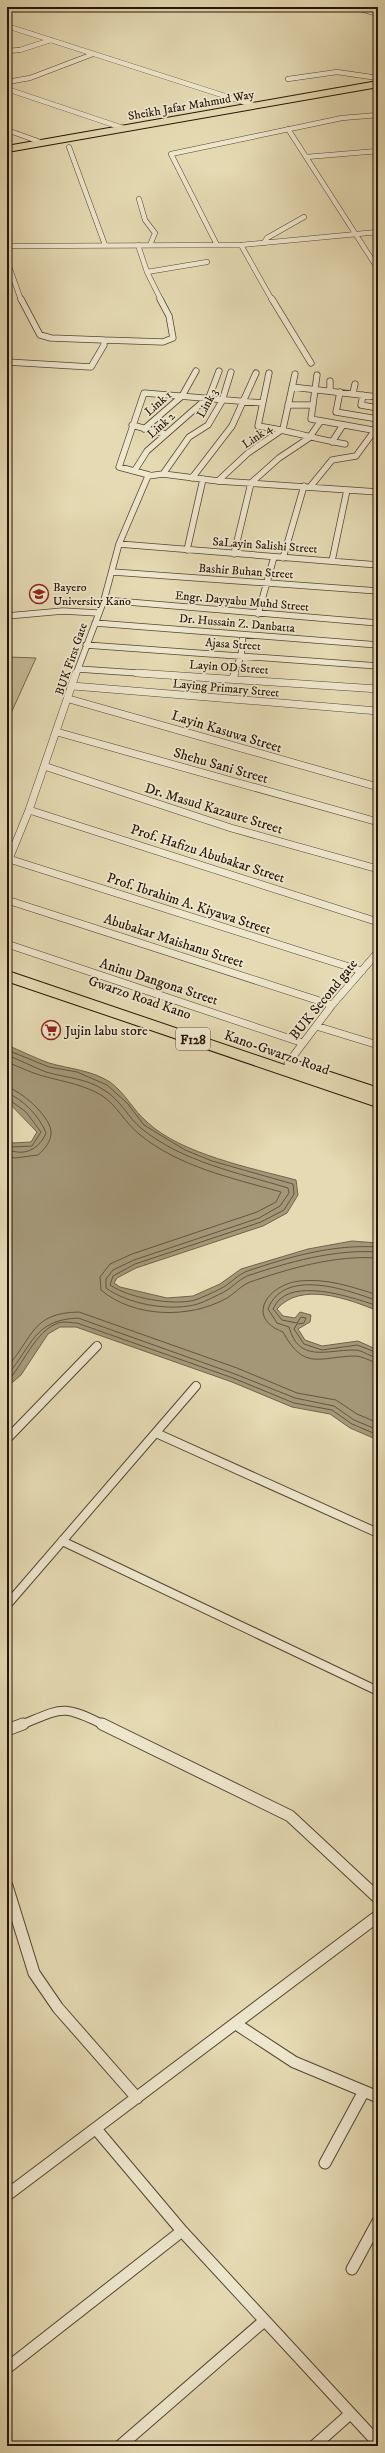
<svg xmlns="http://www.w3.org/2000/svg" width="385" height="2453" font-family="'IM FELL DW Pica',serif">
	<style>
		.green { fill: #c4b895; stroke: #74664c }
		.water { fill: #a49778; stroke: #71634a }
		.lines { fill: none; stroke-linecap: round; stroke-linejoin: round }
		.shore { stroke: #64563e; stroke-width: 1 }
		.minor-far4-casing { stroke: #554630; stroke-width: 5.5 }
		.minor-far3-casing { stroke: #554630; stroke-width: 7 }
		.minor-far2-casing { stroke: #554630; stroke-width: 8 }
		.minor-far1-casing { stroke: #554630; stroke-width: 10 }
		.minor-casing { stroke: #554630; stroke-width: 13 }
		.primary-far1-casing { stroke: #251404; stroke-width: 8 }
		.primary-casing { stroke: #251404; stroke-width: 12 }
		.minor-far4 { stroke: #eee7ce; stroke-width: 4.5 }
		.minor-far3 { stroke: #eee7ce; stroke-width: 5.5 }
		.minor-far2 { stroke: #eee7ce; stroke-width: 7 }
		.minor-far1 { stroke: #eee7ce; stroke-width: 8 }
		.minor { stroke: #eee7ce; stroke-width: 11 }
		.primary-far1 { stroke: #e5dab3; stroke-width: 6 }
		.primary { stroke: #e5dab3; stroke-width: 10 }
		.labels { text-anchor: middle; stroke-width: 3.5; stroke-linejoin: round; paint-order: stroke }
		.far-street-label { font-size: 12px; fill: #251404; stroke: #eee7ce }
		.far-poi-label { font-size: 12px; fill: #251404; stroke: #eee7ce; text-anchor: start }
		.shield { fill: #eee7ce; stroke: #615341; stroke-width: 1 }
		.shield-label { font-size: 13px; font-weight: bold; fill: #251404 }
		.street-label { font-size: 14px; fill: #251404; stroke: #eee7ce }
		.poi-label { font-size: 14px; fill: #251404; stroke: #eee7ce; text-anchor: start }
	</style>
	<rect width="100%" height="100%" fill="#e5dab3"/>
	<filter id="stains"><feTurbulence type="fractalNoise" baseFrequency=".005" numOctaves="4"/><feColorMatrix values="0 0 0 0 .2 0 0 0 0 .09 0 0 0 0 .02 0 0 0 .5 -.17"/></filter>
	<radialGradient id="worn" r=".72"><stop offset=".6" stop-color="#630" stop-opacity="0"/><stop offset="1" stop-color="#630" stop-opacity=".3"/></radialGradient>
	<!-- green -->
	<path class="green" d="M7,657L36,658L7,722Z"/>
	<!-- water -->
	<path class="water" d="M7,1045C21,1051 35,1058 49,1063C70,1069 91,1070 110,1082C126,1094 133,1110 147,1122C181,1154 251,1168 296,1180L298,1195L287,1213L263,1226L136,1268L117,1278L114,1283L120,1287L167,1298L193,1296L220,1284L241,1269L308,1249L352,1241L378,1243V1311C349,1299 301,1281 277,1309L283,1316L295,1318L300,1312L311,1315L310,1322L298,1329L305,1340L322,1346L358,1341L378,1350V1440L350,1428L330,1414L292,1407L232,1382L76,1327H60L48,1334L21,1375L7,1387V1134L13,1143L31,1142L37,1132L7,1101Z"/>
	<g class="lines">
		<!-- shore -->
		<path class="shore" d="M7,1050L49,1067L77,1072L107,1085L128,1104L144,1125L185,1150L212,1161L293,1184L294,1194L284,1210L261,1222L135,1264L113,1276L110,1285C129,1298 173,1306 195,1300C203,1297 212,1293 220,1289C229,1285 236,1276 245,1272C288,1257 333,1244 378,1247
			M7,1055C20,1060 33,1067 46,1072C66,1078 86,1078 104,1090C121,1100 128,1118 142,1129C183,1162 239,1173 288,1188L289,1193L280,1206L259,1218L134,1260L113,1270L106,1279V1288C128,1304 167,1311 194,1305C203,1303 213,1297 222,1293C231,1289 238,1280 247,1276C289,1262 334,1249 378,1252
			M7,1062C20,1067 33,1074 47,1077C65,1082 84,1085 101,1095C117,1105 125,1123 139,1134C179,1167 232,1178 281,1192L276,1202L257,1212L132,1254L110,1264L100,1277L101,1290C134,1318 190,1319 227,1298C235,1293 242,1285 250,1282C291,1268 335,1255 378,1258
			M7,1087C21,1091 49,1115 51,1131C52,1140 45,1149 38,1155L15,1158L7,1156
			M7,1093C23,1099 40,1117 46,1133C39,1150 23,1157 7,1149
			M7,1098L26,1112L41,1132L32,1146L13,1147L7,1141
			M378,1295C352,1287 327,1278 300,1281C269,1284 244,1317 283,1332C304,1371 319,1357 354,1356C362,1356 371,1361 378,1364
			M378,1301C348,1290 284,1267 268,1309L277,1323L289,1327C299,1363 326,1350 354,1350C363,1350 370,1357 378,1358
			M378,1306C354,1298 302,1280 280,1299C277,1301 275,1306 273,1309L282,1320L297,1323L301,1317L306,1318L304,1323L297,1324L294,1329L304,1344L322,1350L357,1345L378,1353
			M7,1367C34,1337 31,1313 79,1312L237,1368L297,1393L336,1400L357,1414L378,1423
			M7,1375C33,1346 33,1320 78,1318L235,1374L295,1398L334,1406L354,1420L378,1430
			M7,1382C23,1365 35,1331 58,1323C64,1321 71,1323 77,1323L233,1378L294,1403L332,1410L352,1424L378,1435"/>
		<!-- minor-far4 casing -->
		<g class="minor-far4-casing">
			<path id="minor-far4" d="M354,7L378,14
				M7,26L253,105
				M7,51L20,50L51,40
				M288,79L337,72L378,78
				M7,82L30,78L93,54
				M7,89L123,128
				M288,129L378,269
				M7,130L43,143
				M69,147L105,245
				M306,157L378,151
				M139,199L145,220L155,233L150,245
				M264,243L267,238L304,217
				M138,245L147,272L161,300
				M217,245L171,154L342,118L378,115
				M241,245L272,300
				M7,246L241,245L378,232
				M7,261L21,300
				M147,272L207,262"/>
		</g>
		<!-- minor-far3 casing -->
		<g class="minor-far3-casing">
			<path id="minor-far3" d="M272,299L311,363
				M104,340L163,342L173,338L169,316L160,299
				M7,362L91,367L104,345V340L51,338L40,335L21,299
				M269,373L258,426C288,430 315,439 345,444
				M317,375L311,419L378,431
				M330,381V391
				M292,387L378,397
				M340,392L336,412L378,419
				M353,393L355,384
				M363,395L361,405L378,408
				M208,400L219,371
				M288,405H312
				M132,425L165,434
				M144,429L182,396L196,371
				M332,442L343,425
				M135,470L147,451L205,400
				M163,474L189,437L208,425L222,401L231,372
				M149,475L119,467L144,393L262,403
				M192,478L232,426L256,373
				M218,481L248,453L283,429L295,374
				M310,487L332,460L356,456L375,430
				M119,544L378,565
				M187,550L203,479
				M234,554L251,483L279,458L309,438L320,422
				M283,558L304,486
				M332,561L347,490
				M113,572L378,591
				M104,600L378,623
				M258,614L274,557
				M7,616L63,611L98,613
				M95,623L378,645
				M86,645L378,666
				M78,669L152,674
				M76,674L104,600L119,544L148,476L163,474L218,481L378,492
				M234,674L241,656L243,635"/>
		</g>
		<!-- minor-far2 casing -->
		<g class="minor-far2-casing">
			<path id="minor-far2" d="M137,673L378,689
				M233,678L235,673
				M73,686L378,711
				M69,699L378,787
				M57,732L378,822
				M44,766L231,828L378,869
				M29,810L378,922
				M9,859L362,971
				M7,864L29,810L76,673
				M7,900L332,1005
				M7,944L303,1043
				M316,1026L378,1045
				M288,1063L332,1005L378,952"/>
		</g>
		<!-- minor-far1 casing -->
		<g class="minor-far1-casing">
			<path id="minor-far1" d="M156,1433L378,1533
				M7,1439L97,1346
				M62,1541L378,1691
				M7,1605L196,1386
				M21,1725C63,1708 62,1704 104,1725"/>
		</g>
		<!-- minor casing -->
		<g class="minor-casing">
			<path id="minor" d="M102,1724L290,1816L378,1898
				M7,1730L23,1724
				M7,1886L34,1973L58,2008L137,2098
				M236,2024L294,2062L378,2097
				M96,2129L182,2231L378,2443
				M325,2163L364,2091
				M7,2195L378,1916
				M352,2269L378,2221
				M7,2368L182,2231
				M120,2446L264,2321
				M314,2446L350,2414"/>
		</g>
		<!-- primary-far1 casing -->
		<g class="primary-far1-casing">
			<path id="primary-far1" d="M7,149L378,84"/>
		</g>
		<!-- primary casing -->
		<g class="primary-casing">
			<path id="primary" d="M7,976L378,1102
				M290,1064L378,1093"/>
		</g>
		<!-- minor-far4 -->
		<use href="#minor-far4" class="minor-far4"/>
		<!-- minor-far3 -->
		<use href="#minor-far3" class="minor-far3"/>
		<!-- minor-far2 -->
		<use href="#minor-far2" class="minor-far2"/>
		<!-- minor-far1 -->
		<use href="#minor-far1" class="minor-far1"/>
		<!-- minor -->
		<use href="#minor" class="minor"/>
		<!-- primary-far1 -->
		<use href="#primary-far1" class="primary-far1"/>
		<!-- primary -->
		<use href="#primary" class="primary"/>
	</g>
	<!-- icons -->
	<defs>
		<g id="university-ring" transform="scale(1)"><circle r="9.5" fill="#eee7ce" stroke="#8f2418" stroke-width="1.5"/><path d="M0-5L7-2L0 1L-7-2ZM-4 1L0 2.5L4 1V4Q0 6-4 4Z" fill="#8f2418"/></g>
		<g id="supermarket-ring" transform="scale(1)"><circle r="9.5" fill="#eee7ce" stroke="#8f2418" stroke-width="1.5"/><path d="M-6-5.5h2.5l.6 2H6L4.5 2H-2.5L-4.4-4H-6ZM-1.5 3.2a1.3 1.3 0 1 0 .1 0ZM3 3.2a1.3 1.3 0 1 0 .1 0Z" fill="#8f2418"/></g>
	</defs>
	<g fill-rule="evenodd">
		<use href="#university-ring" x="39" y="594"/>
		<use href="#supermarket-ring" x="51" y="1030"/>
	</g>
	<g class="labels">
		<!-- far-street labels -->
		<g class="far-street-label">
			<text transform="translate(191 105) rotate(-10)" y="4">Sheikh Jafar Mahmud Way</text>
			<text transform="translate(158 403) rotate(-41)" y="4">Link 1</text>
			<text transform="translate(207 403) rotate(-62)" y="4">Link 3</text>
			<text transform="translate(161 425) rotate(-42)" y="4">Link 2</text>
			<text transform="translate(257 436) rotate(-35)" y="4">Link 4</text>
			<text transform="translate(265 545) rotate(4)" y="4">SaLayin Salishi Street</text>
			<text transform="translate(246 571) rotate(4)" y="4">Bashir Buhan Street</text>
			<text transform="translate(242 601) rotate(5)" y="4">Engr. Dayyabu Muhd Street</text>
			<text transform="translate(237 623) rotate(5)" y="4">Dr. Hussain Z. Danbatta</text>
			<text transform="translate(233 644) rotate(4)" y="4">Ajasa Street</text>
			<text transform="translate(71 659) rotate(-71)" y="4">BUK First Gate</text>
			<text transform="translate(229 667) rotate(4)" y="4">Layin OD Street</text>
			<text transform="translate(226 688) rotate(5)" y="4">Laying Primary Street</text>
		</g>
		<!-- far-poi labels -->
		<g class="far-poi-label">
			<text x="53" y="591">Bayero<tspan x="53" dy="14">University Kano</tspan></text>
		</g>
		<!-- shield labels -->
		<rect class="shield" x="176" y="1028" width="34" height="22" rx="3"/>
		<g class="shield-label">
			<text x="193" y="1044">F128</text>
		</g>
		<!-- street labels -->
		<g class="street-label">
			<text transform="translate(227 731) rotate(17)" y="5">Layin Kasuwa Street</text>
			<text transform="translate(221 765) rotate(16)" y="5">Shehu Sani Street</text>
			<text transform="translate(214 808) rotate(17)" y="5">Dr. Masud Kazaure Street</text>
			<text transform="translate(208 853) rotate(18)" y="5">Prof. Hafizu Abubakar Street</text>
			<text transform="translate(189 903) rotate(18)" y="5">Prof. Ibrahim A. Kiyawa Street</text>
			<text transform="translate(174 940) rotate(18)" y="5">Abubakar Maishanu Street</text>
			<text transform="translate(159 981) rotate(18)" y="5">Aninu Dangona Street</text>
			<text transform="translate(140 997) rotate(19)" y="5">Gwarzo Road Kano</text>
			<text transform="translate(323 999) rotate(-51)" y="5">BUK Second gate</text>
			<text transform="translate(277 1052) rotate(19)" y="5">Kano-Gwarzo Road</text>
		</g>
		<!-- poi labels -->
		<g class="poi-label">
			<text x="65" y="1035">Jujin labu store</text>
		</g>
	</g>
	<!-- margin -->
	<rect width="385" height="2453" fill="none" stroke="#e5dab3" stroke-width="24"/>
	<rect x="8" y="8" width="369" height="2437" fill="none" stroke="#251404" stroke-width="2"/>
	<rect x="12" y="12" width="361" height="2429" fill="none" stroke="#251404"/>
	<rect width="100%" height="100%" filter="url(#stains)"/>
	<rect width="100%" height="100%" fill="url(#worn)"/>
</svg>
